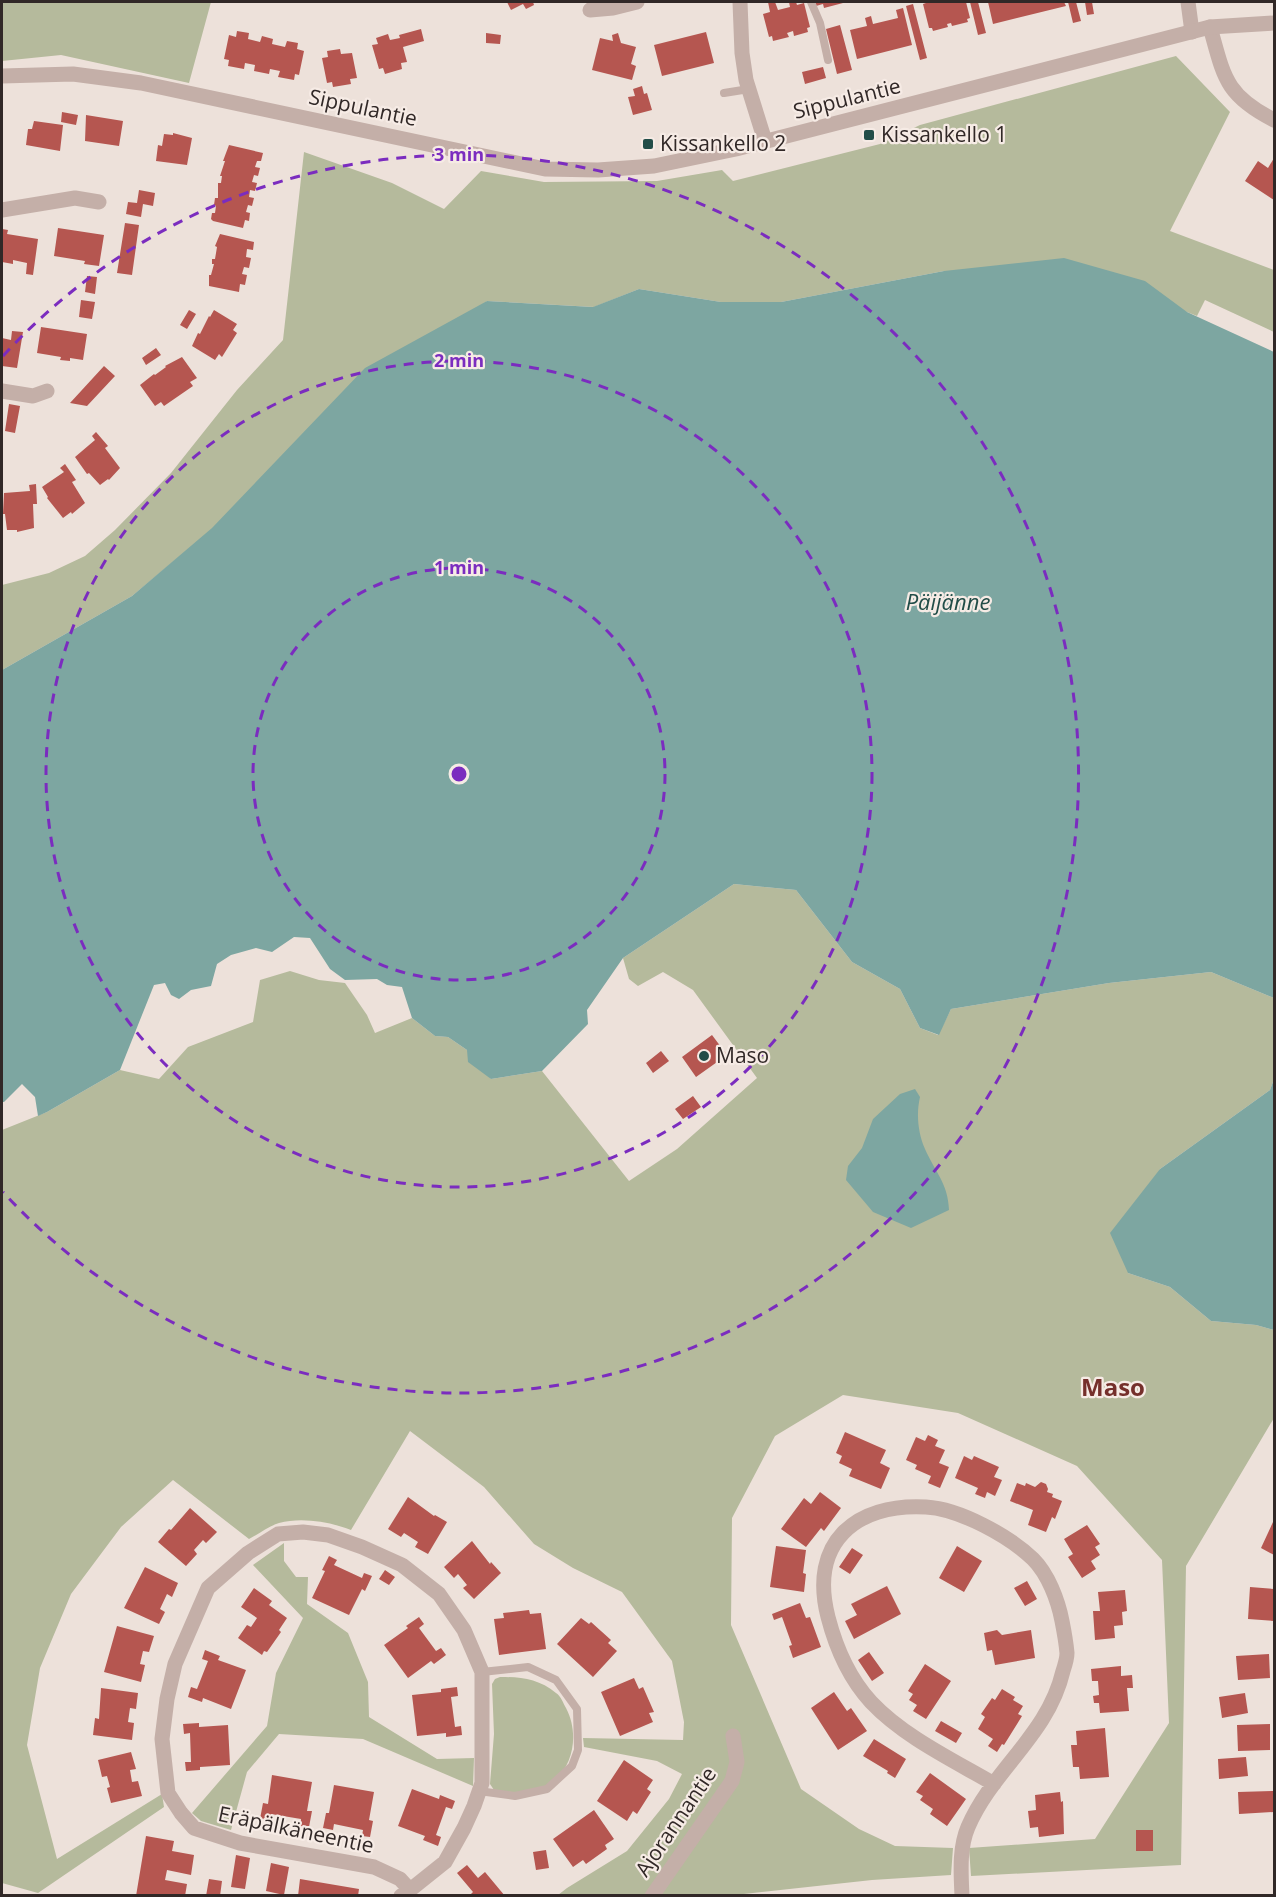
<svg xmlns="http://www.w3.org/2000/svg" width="1276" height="1897" font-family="'Open Sans',sans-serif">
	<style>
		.green { fill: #b5ba9c }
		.water { fill: #7da6a1 }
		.building { fill: #b55650 }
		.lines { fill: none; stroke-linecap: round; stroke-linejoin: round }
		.service { stroke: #c4afa8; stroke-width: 8 }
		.minor { stroke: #c4afa8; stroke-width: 15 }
		.tertiary { stroke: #c4afa8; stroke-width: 15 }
		.ring { fill: none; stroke: #7b2cbf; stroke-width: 3; stroke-dasharray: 10 8 }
		.poi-dot { fill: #224d48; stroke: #f6ebe5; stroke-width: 2 }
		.labels { text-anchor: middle; stroke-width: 4.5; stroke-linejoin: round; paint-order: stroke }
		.street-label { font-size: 21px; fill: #312827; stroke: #f6ebe5 }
		.poi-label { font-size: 21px; fill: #312827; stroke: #f6ebe5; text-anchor: start }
		.water-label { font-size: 22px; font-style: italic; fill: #224d48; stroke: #f6ebe5 }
		.quarter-label { font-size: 24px; font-weight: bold; fill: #752f2b; stroke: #f6ebe5 }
		.centre { fill: #7b2cbf; stroke: #f6ebe5; stroke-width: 3 }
		.ring-label { font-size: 18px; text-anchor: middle; font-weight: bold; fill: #7b2cbf; stroke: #f6ebe5; stroke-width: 4.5; stroke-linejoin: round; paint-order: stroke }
	</style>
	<rect width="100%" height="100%" fill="#ede1da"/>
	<!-- green -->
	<path class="green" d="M2,2H211L189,83L61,55L2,61Z
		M1176,56L1230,112L1170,231L1274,270V332L1205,300L1197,316L1187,312L944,271L781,302H721L639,289L594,307L487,301L132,596L2,670V585L49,573L85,556L115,530L171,473L237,390L283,340L304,152L392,183L444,209L481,171L544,182L657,181L722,170L733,181L880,144L920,125Z
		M734,884L796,890L852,962L900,989L920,1028L938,1035L951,1009L1109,983L1211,972L1274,998V1079L1270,1090L1160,1169L1128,1273L1170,1287L1211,1321L1256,1325L1274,1330V1418L1186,1566L1181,1865L971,1876L969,1848L1095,1839L1169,1723L1162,1560L1077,1466L958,1413L843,1395L775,1436L732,1518L731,1625L801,1789L859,1829L895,1846L953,1848L951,1875L872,1880L735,1895H558L567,1888L627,1851L669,1799L682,1774L657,1761L584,1747L583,1738L683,1740L684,1722L672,1661L622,1592L573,1568L534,1544L484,1487L410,1431L351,1530C330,1522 302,1517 279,1523C269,1526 259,1534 249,1539L173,1480L121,1527L71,1594L40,1668L27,1745L57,1859L162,1794L164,1807L38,1893L2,1883V1130L47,1112L120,1070L159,1079L188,1047L253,1022L260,980L290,971L319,980L345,983L367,1015L375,1033L412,1018L435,1036L448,1037L467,1050L491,1079L542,1071L629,1181L677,1149L757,1078L693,990L663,972L638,986L629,979L623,958Z
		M284,1543V1561L296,1577H308L307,1604L348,1633L368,1682L369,1717L437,1759L474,1758L473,1786L363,1739L279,1734L247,1772L231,1830L201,1821L192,1813L267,1726L276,1673L303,1618L253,1565Z
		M500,1677C521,1677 539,1679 556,1693C561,1696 563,1703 566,1708C582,1738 571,1781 535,1791C521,1794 508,1792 494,1790L490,1784L494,1734L492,1684L495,1679Z"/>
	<!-- water -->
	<path class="water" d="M1064,258L1145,281L1187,312L1274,352V998L1211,972L1109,983L951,1009L939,1035L920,1028L900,989L852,962L796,890L734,884L623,958L587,1010L588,1024L542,1071L491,1079L468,1062L467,1050L448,1037L435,1036L412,1018L402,987L387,985L377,979L345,980L330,969L310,938L294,937L272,952L256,948L231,955L217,964L211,986L191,990L179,999L171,995L165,983L154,985L120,1070L47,1112L38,1116L35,1097L22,1084L4,1102H2V670L132,596L212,528L365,368L487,301L593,307L639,289L721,302H781L944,271Z
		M1274,1079V1330L1256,1325L1211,1321L1170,1287L1128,1273L1110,1233L1160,1169L1270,1090Z
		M915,1089L920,1097C916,1114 918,1133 925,1149C935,1172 948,1183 949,1210L911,1228L873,1212L846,1180L848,1166L862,1148L873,1119L900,1094Z"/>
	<!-- building -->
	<path class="building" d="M507,2H533L534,5L526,9L523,4L511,10Z
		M768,2H775L778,10L790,7L789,2H796L797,5L804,3L810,27L807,28L808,32L794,36L793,31L787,33L789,37L773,41L772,36L769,37L763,14L770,12Z
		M815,2H843V3L824,8L823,4L816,6Z
		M929,2H966L970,18L967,19L968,22L952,26L951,23L947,24L948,27L933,31L932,28H929L923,4Z
		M970,2H978L986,33L978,35Z
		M988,2H1064L1066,6L993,24Z
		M1068,2H1076L1081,21L1073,23Z
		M1085,2H1092L1094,14L1087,15Z
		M913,4L927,58L920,60L906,6Z
		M903,8L912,45L857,59L850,30L867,26L865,18L871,16L873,24L898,18L896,10Z
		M840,25L852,70L837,74L826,29Z
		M421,29L424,41L403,47L407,62L401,63L402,69L385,74L383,68L379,69L372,45L378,44L376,38L388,34L390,40L400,38L399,35Z
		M237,31L249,33L248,39L260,42L262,36L273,39L272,44L285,47L287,41L298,43L297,49L304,51L299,75L295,74L294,80L278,77L280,71L270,69L269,74L254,71L255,65L245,63L244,69L228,66L229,60L224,59L229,35L236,37Z
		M706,32L714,63L662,76L654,45Z
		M486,33L501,35L500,44L486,43Z
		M618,33L621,43L636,47L631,64L636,66L632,80L592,70L600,38L613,41L612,35Z
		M340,49L341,54L352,53L357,78L350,79L351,84L333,87L332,82L327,83L322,58L328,57L327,51Z
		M823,67L826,78L805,84L802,72Z
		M642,86L644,94L647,93L652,110L633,115L628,97L635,96L633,89Z
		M62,112L78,115L76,125L61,122Z
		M86,115L123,121L119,146L85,141Z
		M34,121L63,125L60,151L26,145L28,129H32Z
		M173,133L192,138L187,165L156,161L158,145L162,146L164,134L173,135Z
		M229,145L263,153L261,161H257L255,167L260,168L258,176L254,175L252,182L257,183L255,191L250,190L249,197L254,198L252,206L248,205L246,212L250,213L249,221L245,220L243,228L213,221L211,219L212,213H215L216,206L214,205L215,198H218V183H221L222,176H220L225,161H223Z
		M1274,158V200L1245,181L1258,161L1268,168Z
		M139,190L155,193L153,206L143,204L141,217L126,214L128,202L137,203Z
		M125,223L139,225L132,275L117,273Z
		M58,228L104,235L99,266L84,264L85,261L54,256Z
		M2,229L8,230L7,234L38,239L33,275L26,274L27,263L13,260V264L2,262Z
		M220,234L254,242L253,250L247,249L246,257L251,258L249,268L244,267L242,274L247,275L245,285L240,284L239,292L209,286V275H211L214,264H212V259H215L217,247L215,246Z
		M87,276L97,277L95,294L85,292Z
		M81,300L95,302L92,319L79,317Z
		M189,310L196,314L187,329L180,325Z
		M214,310L237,324L233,330L237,333L222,357L219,354L215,360L192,346L198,333L200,334L209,316L210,317Z
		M41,327L87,334L83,360L70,358V361L60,360L61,357L37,353Z
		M12,331L23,332L17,368L2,366V338L11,340Z
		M156,348L161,355L146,365L142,358Z
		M182,357L197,378L190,382L193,386L164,406L161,402L155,406L140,385L154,374L155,375L166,367L165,366Z
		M104,366L115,376L87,406L70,403Z
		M9,404L20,406L15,433L5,431Z
		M96,432L108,446L105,448L120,468L109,480L108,479L100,485L89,473L87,474L75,457L95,440L92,436Z
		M65,464L76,480L72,482L85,503L72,514L71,512L63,518L47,498L48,497L42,487L64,472L60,468Z
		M36,484L37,504H33L34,528L17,532V530H7L5,514H3L4,493L30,491L29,485Z
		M712,1035L727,1055L696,1077L682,1057Z
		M661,1051L669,1061L653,1073L646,1063Z
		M693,1096L701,1107L683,1119L675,1109Z
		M845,1432L886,1450L880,1463L890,1468L881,1489L849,1476L852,1469L839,1463L842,1456L836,1453Z
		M928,1435L938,1440L935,1446L945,1450L939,1463L949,1467L940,1488L928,1483L931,1476L915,1469L917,1465L906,1460L916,1437L925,1441Z
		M964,1456L972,1460L974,1456L999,1467L994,1477L1002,1480L995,1496L987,1492L985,1498L975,1494L978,1488L955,1478Z
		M1041,1482L1046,1484L1048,1489L1047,1492L1053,1494L1052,1497L1062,1501L1055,1519L1052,1517L1046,1532L1028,1525L1033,1510L1010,1501L1017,1483L1025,1486L1026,1483L1035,1487Z
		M820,1492L841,1508L824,1531L821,1528L806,1547L781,1529L804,1498L811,1504Z
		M408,1497L434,1516L435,1515L447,1522L428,1554L415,1547L418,1542L404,1533L401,1537L388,1529Z
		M190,1508L217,1532L206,1543L203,1540L194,1550L197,1554L186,1566L158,1542L169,1529L171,1530Z
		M1273,1522L1274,1523V1555L1261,1548Z
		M1087,1525L1100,1544L1095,1547L1100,1555L1091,1561L1096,1569L1082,1578L1068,1557L1073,1554L1064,1539Z
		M472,1541L490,1564L491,1562L501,1573L474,1599L463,1588L467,1585L458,1574L454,1578L444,1567Z
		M776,1546L806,1550L803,1573L806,1574L804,1592L770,1587Z
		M957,1546L982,1561L964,1592L939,1578Z
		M852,1548L863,1555L850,1574L839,1567Z
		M329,1556L337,1560L334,1565L362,1578L364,1573L372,1576L365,1591L362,1589L349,1615L312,1598L325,1571L322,1570Z
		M145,1567L178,1583L172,1597L167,1594L160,1609L165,1612L159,1624L124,1608Z
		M385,1570L395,1577L389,1585L379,1579Z
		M1027,1581L1037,1599L1025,1606L1014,1588Z
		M887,1586L901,1614L854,1639L845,1621L857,1615L851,1604Z
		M1250,1587L1274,1589V1621L1248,1619Z
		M254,1588L272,1601L269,1605L287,1618L279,1630L281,1632L267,1652L264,1651L262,1655L238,1638L247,1625L251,1627L257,1618L241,1607Z
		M1125,1590L1127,1611L1122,1612L1123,1625L1114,1626L1115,1638L1095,1640L1093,1611H1100L1098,1592Z
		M800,1603L806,1618L810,1617L821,1647L793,1658L789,1646L792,1645L782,1617L774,1620L772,1614Z
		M529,1610L530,1614L541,1613L546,1649L499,1655L494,1619L504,1618L503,1613Z
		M419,1617L424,1624L419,1628L436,1651L441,1648L446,1655L434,1664L431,1661L408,1678L384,1645L408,1628L406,1626Z
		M581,1618L589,1624L591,1622L611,1640L608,1643L617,1651L593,1677L557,1644Z
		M117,1626L154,1636L149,1652L143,1651L140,1664L145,1665L141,1682L104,1672Z
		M997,1630L1002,1635L1031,1630L1035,1658L995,1665L992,1650L987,1651L984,1633Z
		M205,1650L220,1656L218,1660L246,1670L231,1709L203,1698L202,1702L188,1697L191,1687L197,1689L208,1661L202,1659Z
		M869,1652L884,1673L872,1681L858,1660Z
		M1269,1654L1270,1678L1238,1680L1236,1656Z
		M925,1664L951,1681L926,1719L913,1711L917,1705L909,1700L913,1694L908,1691Z
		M1121,1666V1676L1132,1675L1133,1688H1127L1129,1711L1100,1713L1099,1703H1094L1093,1696L1099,1695L1098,1681H1092L1091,1669Z
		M634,1678L639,1689L643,1687L654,1712L649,1713L653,1722L620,1736L601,1692Z
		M457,1687L458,1696L451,1697L455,1727L461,1726L462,1735L446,1737V1733L417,1736L412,1695L441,1692V1689Z
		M101,1688L138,1693L136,1709L130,1708L128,1722L134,1723L132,1740L93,1735L95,1718L99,1719Z
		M1002,1689L1015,1697L1013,1700L1023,1706L1018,1714L1022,1716L1004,1745L1002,1744L997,1752L988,1746L993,1739L978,1729L985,1717L981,1714L992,1698L995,1700Z
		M834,1692L847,1711L851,1708L867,1731L838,1750L811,1708Z
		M1245,1693L1248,1713L1222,1718L1219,1697Z
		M941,1721L962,1733L956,1743L935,1731Z
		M199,1723V1727L228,1725L230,1765L200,1767V1770L186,1771L185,1762H191L190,1733L184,1734L183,1724Z
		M1270,1724V1750L1238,1751L1237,1725Z
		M1105,1728L1109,1777L1080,1779L1079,1767H1073L1071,1745H1077L1076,1731Z
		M874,1739L906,1759L895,1778L887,1773L888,1771L863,1756Z
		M131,1752L136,1769L130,1770L132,1782L138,1781L142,1796L111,1803L107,1788L110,1787L107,1776L102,1777L98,1760Z
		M1246,1757L1248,1776L1219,1779L1218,1759Z
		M624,1760L653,1780L647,1789L651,1792L637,1814L633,1811L627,1821L597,1801Z
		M930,1773L966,1799L947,1826L930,1814L933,1809L920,1800L923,1796L916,1792Z
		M272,1775L312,1782L307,1811H312L309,1827L300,1826L301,1819L271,1814L270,1820L260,1819L263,1803L268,1804Z
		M334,1785L374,1792L369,1820L373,1821L370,1837L362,1836L363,1830L334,1824L333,1830L323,1828L326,1813H329Z
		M412,1789L439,1799L440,1795L455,1801L452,1809L446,1807L436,1835L441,1837L438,1846L423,1840L425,1836L398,1826Z
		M1274,1791V1812L1239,1814L1238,1792Z
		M1060,1792L1061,1802L1063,1801L1064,1834L1039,1837L1038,1827L1030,1828L1028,1811L1036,1810L1035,1795Z
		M594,1810L614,1839L605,1845L607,1849L586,1864L583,1860L573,1867L553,1839Z
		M1136,1830H1153V1851H1136Z
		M146,1836L174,1841L172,1851L194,1855L191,1875L167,1870L165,1880L187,1884L185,1896H136Z
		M546,1850L549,1868L536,1870L533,1852Z
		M236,1855L250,1858L245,1889L231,1887Z
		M271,1863L289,1867L284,1895L266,1891Z
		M467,1865L478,1878L485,1872L505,1896H469L473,1892L457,1873Z
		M209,1879L222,1881L220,1896H206Z
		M300,1879L359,1889L358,1896H298Z"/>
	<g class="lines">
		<!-- service -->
		<path class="service" d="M811,2L820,23L828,60
			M724,93L749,89
			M479,1791L515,1796L547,1789L572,1766L578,1750L577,1709L556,1680L528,1667L482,1672"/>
		<!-- minor -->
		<path class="minor" d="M740,2L742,53L746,80L765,141
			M1188,2L1192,32
			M590,10L613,8L637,2
			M1210,27C1224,77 1225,95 1274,120
			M2,210L75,198L99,202
			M2,391L33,396L47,391
			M401,1896L410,1890L445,1862L464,1828L474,1806L482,1783V1672L464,1630L439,1594L402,1565L362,1547L328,1535L303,1532L278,1534L248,1553L208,1588L175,1664L167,1699L162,1739L168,1793L181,1813L194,1828L240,1843L374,1867L400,1879L410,1890
			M652,1896L732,1781L737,1762L733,1736
			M962,1896C961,1873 959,1848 968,1827C993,1769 1048,1735 1063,1671C1065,1665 1067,1659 1067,1653C1066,1642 1064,1631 1062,1621C1058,1600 1048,1574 1033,1559C1009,1536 960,1509 926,1507C855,1503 809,1543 828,1617C836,1648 849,1678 871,1702C904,1737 953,1760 994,1784"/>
		<!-- tertiary -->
		<path class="tertiary" d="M2,76L73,74L141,83L545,169L598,170L654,166L736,149L1210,27L1274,23"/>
	</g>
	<!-- distance rings -->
	<g class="ring">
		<circle cx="459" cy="774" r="206"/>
		<circle cx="459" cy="774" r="413"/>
		<path d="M3 356A619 619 0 1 1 3 1192"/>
	</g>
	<!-- markers -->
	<g class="poi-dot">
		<rect x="863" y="129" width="12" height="12" rx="3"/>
		<rect x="642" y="138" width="12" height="12" rx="3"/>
		<circle cx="704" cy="1056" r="6"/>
	</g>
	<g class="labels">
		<!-- street labels -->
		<g class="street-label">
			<text transform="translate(847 99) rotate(-14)" y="7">Sippulantie</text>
			<text transform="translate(363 108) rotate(12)" y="7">Sippulantie</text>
			<text transform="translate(676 1822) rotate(-56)" y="7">Ajorannantie</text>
			<text transform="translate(296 1830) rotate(12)" y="7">Eräpälkäneentie</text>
		</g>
		<!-- poi labels -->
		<g class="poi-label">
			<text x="881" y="142">Kissankello 1</text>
			<text x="660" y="151">Kissankello 2</text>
			<text x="716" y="1063">Maso</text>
		</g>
		<!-- water labels -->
		<g class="water-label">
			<text x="948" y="610">Päijänne</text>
		</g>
		<!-- quarter labels -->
		<g class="quarter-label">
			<text x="1113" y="1396">Maso</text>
		</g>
	</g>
	<circle cx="459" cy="774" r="9" class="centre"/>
	<g class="ring-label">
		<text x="459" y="161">3 min</text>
		<text x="459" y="367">2 min</text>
		<text x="459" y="574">1 min</text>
	</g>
	<!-- border -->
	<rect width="1276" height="1897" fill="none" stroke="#312827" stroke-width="6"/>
</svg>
